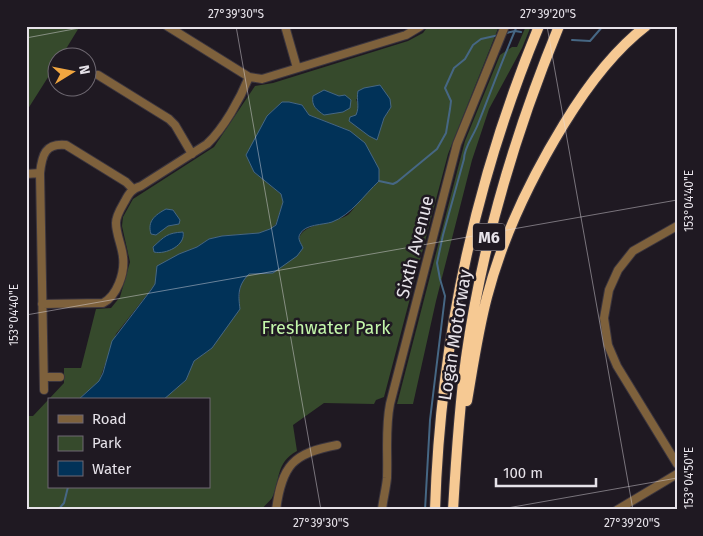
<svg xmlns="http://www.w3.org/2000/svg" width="703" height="536" font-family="'Fira Sans',sans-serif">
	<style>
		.green { fill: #364a2c; fill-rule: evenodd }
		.water { fill: #013258; stroke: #466784 }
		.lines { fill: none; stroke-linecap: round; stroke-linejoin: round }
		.stream { stroke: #466784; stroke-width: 2 }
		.minor-casing { stroke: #3b353e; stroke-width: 10 }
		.highway-casing { stroke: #3b353e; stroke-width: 12 }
		.minor { stroke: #7e613c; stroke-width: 8 }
		.highway { stroke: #f6c993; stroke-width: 10 }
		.ticks { fill: none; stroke: #e6e2e9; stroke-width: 1; stroke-opacity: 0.45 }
		.labels { text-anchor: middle; stroke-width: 5; stroke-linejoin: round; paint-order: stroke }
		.shield { fill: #1f1922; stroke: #aaa6ad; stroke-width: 1 }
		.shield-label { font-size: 16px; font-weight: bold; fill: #e6e2e9 }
		.street-label { font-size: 18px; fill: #e6e2e9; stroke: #1f1922 }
		.park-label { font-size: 18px; fill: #c3f6aa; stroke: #1f1922 }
		.neatline { fill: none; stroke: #e6e2e9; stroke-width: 2 }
		.ticks-label { font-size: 12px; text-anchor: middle; fill: #e6e2e9 }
	</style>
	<rect width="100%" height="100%" fill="#1f1922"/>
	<!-- green -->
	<path class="green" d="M26,26H80L61,57L58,58L57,63L26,112Z
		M428,26H499L448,154L384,397L376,400L374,404L324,403L293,425L297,451C275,463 281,479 272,498C269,502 264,506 261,510H26V416H33L64,383V368H81L96,309L111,308L120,297L130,262L122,226L123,217L133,199L214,147L255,86L273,83L408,41L423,33ZM323,90L339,96L324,115ZM356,99L391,107L384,118L377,140L350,117L356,115L359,108ZM282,102H289L302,105L309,115L350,131L359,201C356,205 353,210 349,214C337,224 302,222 299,239L273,273L249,274L241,282L239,299L212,348L194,361L186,380L163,400H209V487H49V400H78L99,381L116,334L179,254L197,247L209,239L222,236L259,233L270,229L276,224L283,202L281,194L254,172L267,116Z
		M526,26H531L522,48L489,109L472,160L436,301L413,404H397L465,141L500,55L512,47H517Z"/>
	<!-- water -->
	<path class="water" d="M380,85L390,99L391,107L384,118L377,140L369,136L349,121L350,117L356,115C360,106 356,100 358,91L364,88Z
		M324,90L339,96L345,95L351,100L350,108L343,112L324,115C317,110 311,106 313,96Z
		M282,102H289L302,105L309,115L350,131L365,143L379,169V181C364,195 351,215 332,222C323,225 305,224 300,234C297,239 301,243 303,248L297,256L273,273L249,274C238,285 238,294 240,309L212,348L194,361L186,380L163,400H78L99,381L103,373L112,341L151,290L155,284L157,266L179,254L197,247L209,239L222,236L259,233L270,229L276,225L283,202L281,194L254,172L246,155L267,116Z
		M166,209L173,210L180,220L179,224L168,226L156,235L151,234C147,221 155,215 166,209Z
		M183,232C186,245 166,255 154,252L153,247C165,236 167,233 183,232Z"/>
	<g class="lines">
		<!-- stream -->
		<path class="stream" d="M506,33L515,31L521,32
			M572,40L590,41L603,26
			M379,181L393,184L397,182L437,149L446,133L450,109L451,101L445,88L454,68L465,59L473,45L481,39L499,35
			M58,510L64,503L68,487
			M425,510L430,420L445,296L440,279L437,263L443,235L464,159C464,147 474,135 478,124C491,91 503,58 517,26"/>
		<!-- minor casing -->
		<g class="minor-casing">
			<path id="minor" d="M167,26L249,77L262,79L406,35L421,26
				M285,26L297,68
				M98,75L169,119L175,125L192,154
				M26,174L40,173
				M677,226L633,251L618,270L609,290L604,318L608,345L617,366L677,464
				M42,304L103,303C117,296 125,273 123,257C122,246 116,234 116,223C116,215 121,208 125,201C129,193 132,189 141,186L207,144C224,128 240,99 249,77
				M44,377H60
				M44,390L40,173C42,155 45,143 66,145L126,182L133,189
				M276,510C282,465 293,453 337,445
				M382,510C383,499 386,489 387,478C388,453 385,429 390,404L457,144L505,26
				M617,510L677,474"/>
		</g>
		<!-- highway casing -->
		<g class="highway-casing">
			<path id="highway" d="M467,401C473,366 478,331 487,297C503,235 531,178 564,124C586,88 612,52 646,26
				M435,510C440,343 475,181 539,26
				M453,510C456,459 459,409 466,358C482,244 515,133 559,26"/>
		</g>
		<!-- minor -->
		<use href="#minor" class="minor"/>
		<!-- highway -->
		<use href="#highway" class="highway"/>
	</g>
	<!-- ticks -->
	<path class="ticks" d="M236,26L321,510M547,26L633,510M26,38L90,26M26,315L677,200M496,510L677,478"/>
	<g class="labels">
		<!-- shield labels -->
		<rect class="shield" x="473" y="223.5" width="32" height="27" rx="4"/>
		<g class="shield-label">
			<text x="489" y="243">M6</text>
		</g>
		<!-- street labels -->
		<g class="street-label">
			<text transform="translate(415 247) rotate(-76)" y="6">Sixth Avenue</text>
			<text transform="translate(455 335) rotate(-81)" y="6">Logan Motorway</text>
		</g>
		<!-- park labels -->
		<g class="park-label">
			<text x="326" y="334">Freshwater Park</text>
		</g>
	</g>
	<!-- border -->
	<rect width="703" height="536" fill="none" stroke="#1f1922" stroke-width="55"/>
	<!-- legend -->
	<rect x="48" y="398" width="162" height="90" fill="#1f1922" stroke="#6f6972"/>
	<rect x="58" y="415" width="25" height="8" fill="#7e613c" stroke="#6f6972"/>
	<text x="92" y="424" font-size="15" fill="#e6e2e9">Road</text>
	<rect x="58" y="436" width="25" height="15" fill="#364a2c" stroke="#6f6972"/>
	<text x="92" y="448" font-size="15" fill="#e6e2e9">Park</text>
	<rect x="58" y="461" width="25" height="15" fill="#013258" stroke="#6f6972"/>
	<text x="92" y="474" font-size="15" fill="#e6e2e9">Water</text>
	<!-- north arrow -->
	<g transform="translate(72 72) rotate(80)"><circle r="24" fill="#1f1922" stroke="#6f6972"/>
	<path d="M0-4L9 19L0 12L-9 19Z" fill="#f1a640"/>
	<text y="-8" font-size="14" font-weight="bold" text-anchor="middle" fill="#e6e2e9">N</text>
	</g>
	<!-- scale -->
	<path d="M496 478v8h100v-8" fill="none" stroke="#e6e2e9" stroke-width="2.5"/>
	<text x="503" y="478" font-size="15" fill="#e6e2e9" stroke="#1f1922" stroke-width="4" paint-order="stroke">100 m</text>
	<rect x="28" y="28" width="648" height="480" class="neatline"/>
	<g class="ticks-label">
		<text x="236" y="18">27°39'30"S</text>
		<text x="548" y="18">27°39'20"S</text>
		<text transform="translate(689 201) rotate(-90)" y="4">153°04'40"E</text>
		<text transform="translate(14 315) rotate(-90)" y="4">153°04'40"E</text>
		<text transform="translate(689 478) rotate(-90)" y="4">153°04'50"E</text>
		<text x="321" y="527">27°39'30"S</text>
		<text x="632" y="527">27°39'20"S</text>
	</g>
</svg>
